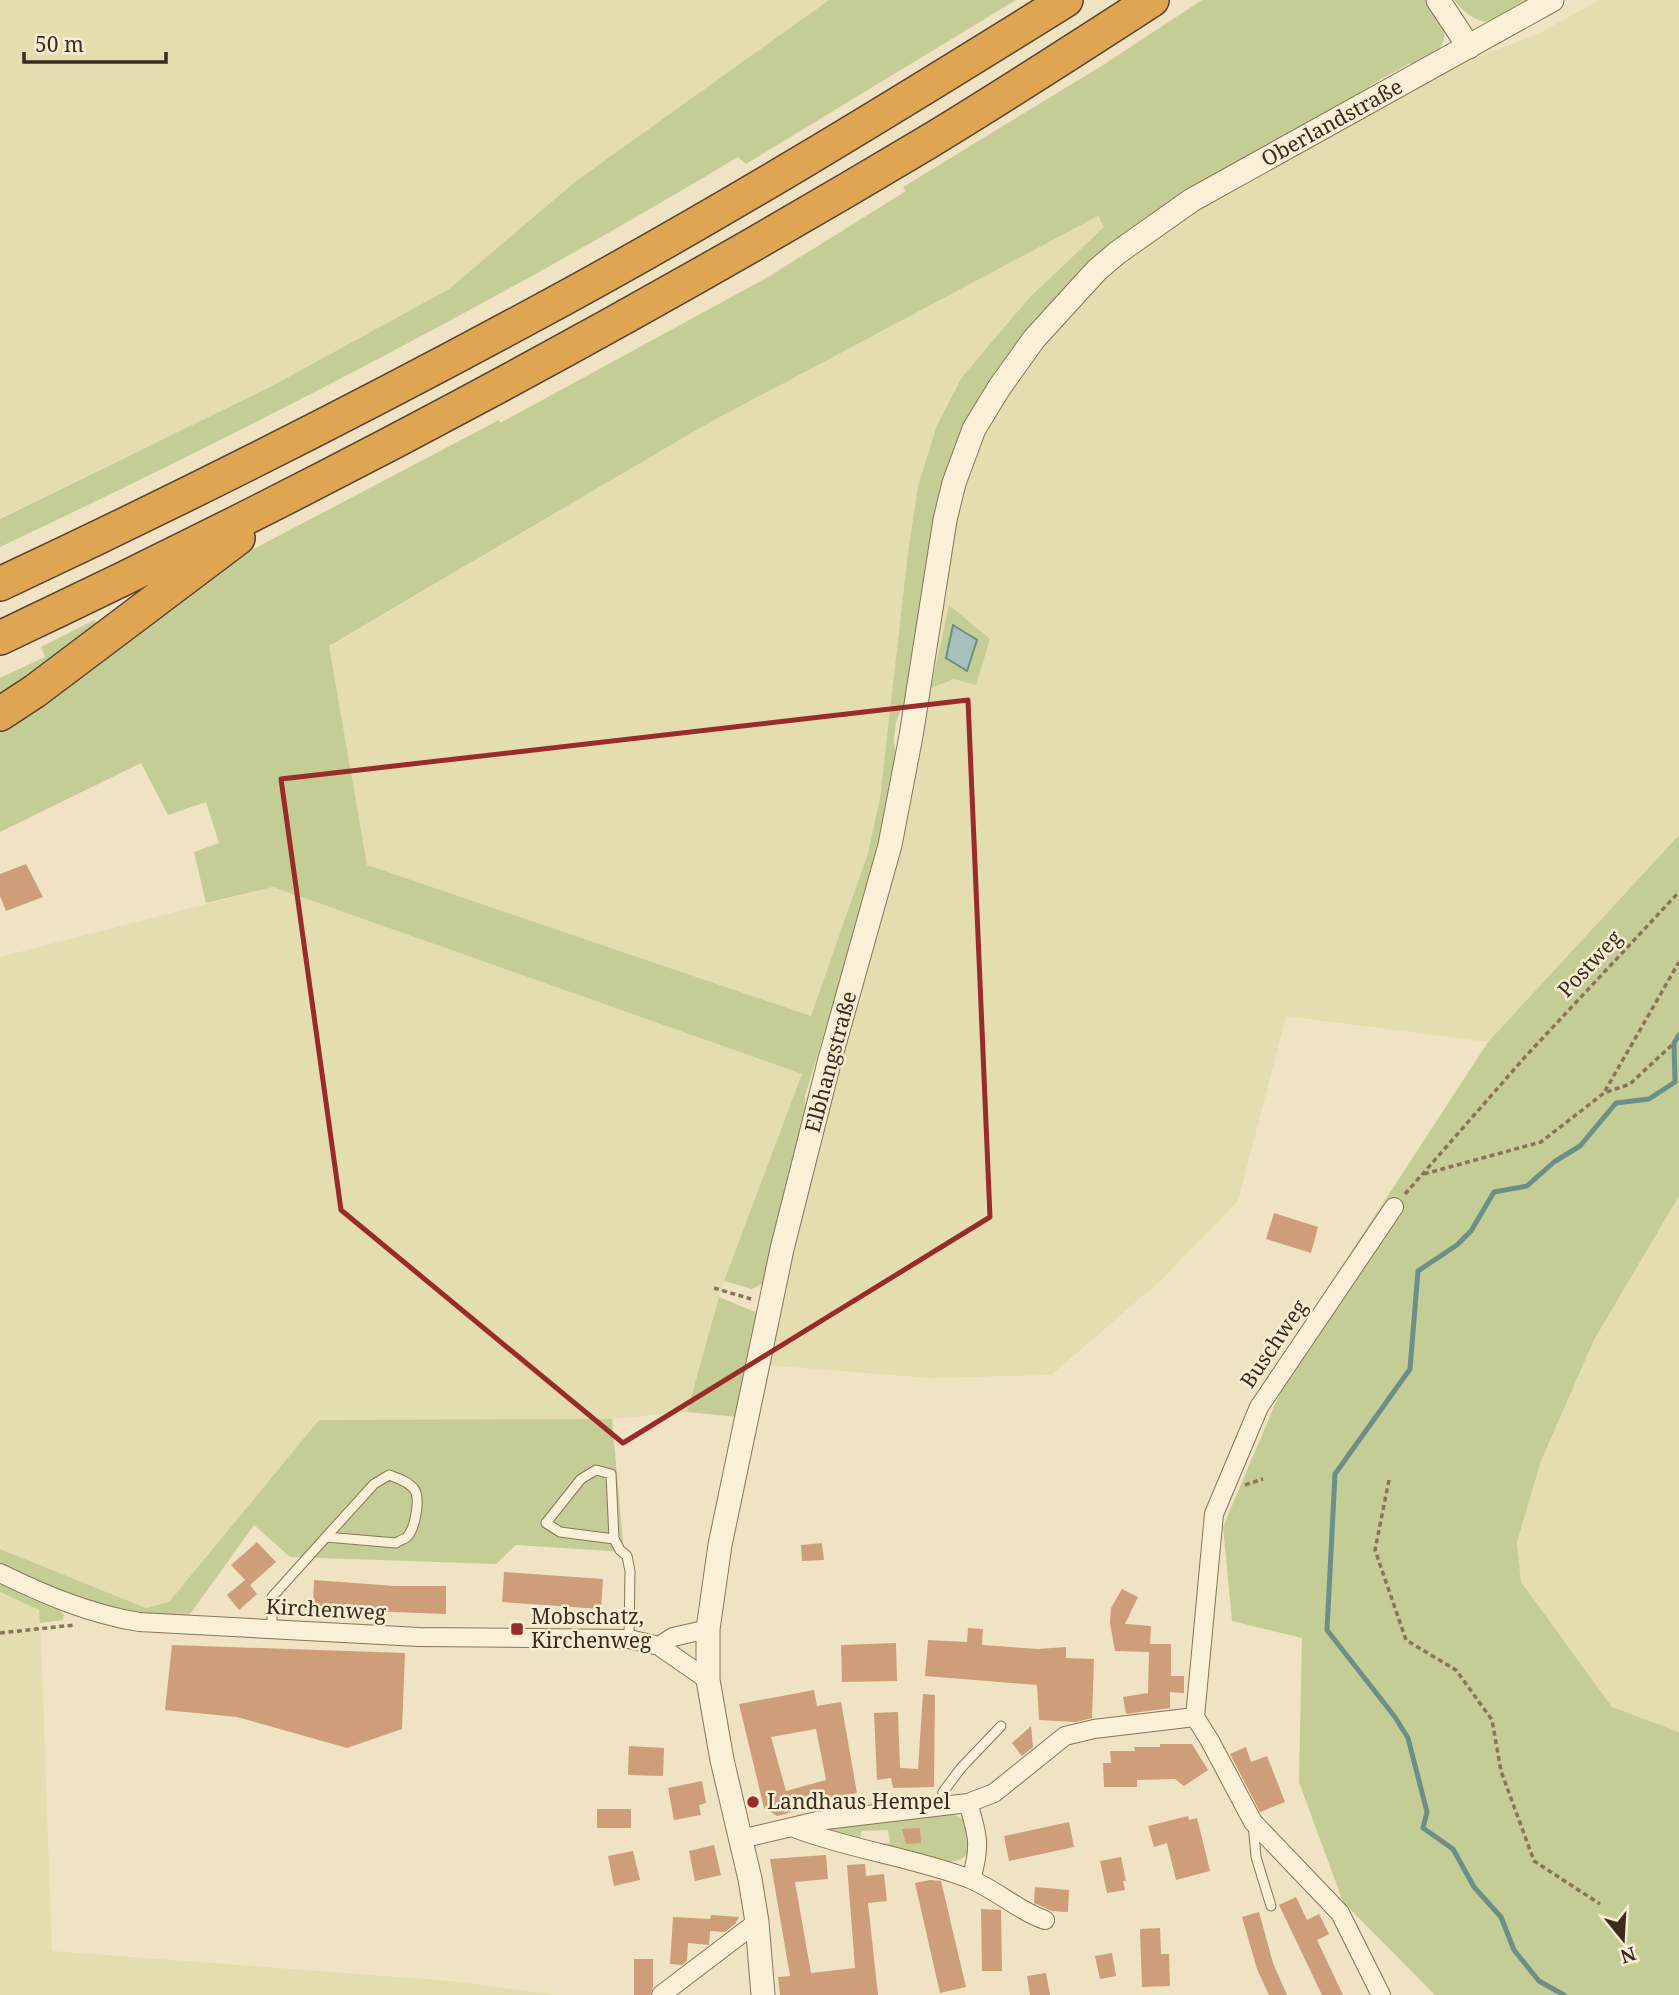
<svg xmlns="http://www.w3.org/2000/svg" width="1679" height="1995" font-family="'Noto Serif',serif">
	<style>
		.farmland { fill: #e4ddb0 }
		.green { fill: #c5cd97; fill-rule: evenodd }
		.water { fill: #a5c1ba; stroke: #6c9088; stroke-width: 2 }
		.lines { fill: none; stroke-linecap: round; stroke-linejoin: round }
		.stream { stroke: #6c9088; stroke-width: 5 }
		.building { fill: #cd9e79; fill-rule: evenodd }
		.service-casing { stroke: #89745a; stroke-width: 11 }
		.minor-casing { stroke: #89745a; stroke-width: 20 }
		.tertiary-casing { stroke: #89745a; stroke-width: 25 }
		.motorway-casing { stroke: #57422e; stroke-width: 36 }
		.path { stroke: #89745a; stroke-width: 3.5; stroke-dasharray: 5 3.5; stroke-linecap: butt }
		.service { stroke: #f9f0d7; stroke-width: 9 }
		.minor { stroke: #f9f0d7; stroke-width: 18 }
		.tertiary { stroke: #f9f0d7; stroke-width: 23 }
		.motorway { stroke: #dfa553; stroke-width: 33 }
		.marked { fill: none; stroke: #992b29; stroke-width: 5; stroke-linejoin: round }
		.poi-dot { fill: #992b29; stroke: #f6edd3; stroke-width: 2.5 }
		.labels { text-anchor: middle; stroke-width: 5; stroke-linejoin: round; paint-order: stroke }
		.street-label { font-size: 21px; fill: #392c1e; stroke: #f6edd3 }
		.poi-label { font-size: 21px; fill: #392c1e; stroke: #f6edd3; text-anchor: start }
	</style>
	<rect width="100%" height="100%" fill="#efe3c3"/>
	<!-- farmland -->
	<path class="farmland" d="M0,0H829L576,181L449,289L272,386L0,518Z
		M1599,0H1679V835L1488,1042L1286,1016L1238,1201L1159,1282L1051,1375L930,1378L766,1365L952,524L975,453L1007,392L1042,346L1100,278L1195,210L1453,66L1536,35Z
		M1098,216L1104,227L1030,297L962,377L937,425L918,486L908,552L880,798L868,853L811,1016L366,865L329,647L705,425Z
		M273,887L802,1074L724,1281L687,1412L611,1419L319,1420L169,1602L146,1608L0,1549V957Z
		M1679,1196V1732L1612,1707L1521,1582L1517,1542L1541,1461L1594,1340Z
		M0,1592L40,1611L52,1951L451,1981L557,1995H0Z"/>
	<!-- green -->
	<path class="green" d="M829,0H1016L746,164L738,157C500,300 252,428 0,547V519L272,386L449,289L576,181Z
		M1202,0H1427C1452,34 1452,45 1414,67L1410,63L1369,86L1374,94L1185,195L987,389L910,688L896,722L894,740L897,765L879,854L805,1096L807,1120L768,1281L752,1289L724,1281L802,1074L273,887L206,903L194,852L219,843L206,802L168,815L141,763L0,832V723L210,572L499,420L500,423L768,277L906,191L903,187L1103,65ZM1098,216L1104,227L1030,297L962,377L937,425L918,486L908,552L880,798L868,853L811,1016L367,865L329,646L705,425Z
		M1454,0H1534C1501,20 1483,36 1454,0Z
		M949,605L990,639L976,685L954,679L931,688Z
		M94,620L97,624L0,695V678L45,657L41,647Z
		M1679,835V1196L1594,1340L1541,1461L1517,1542L1521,1582L1612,1707L1679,1732V1995H1435L1343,1902L1299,1782L1302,1638L1232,1621L1223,1527L1318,1303L1488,1042Z
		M719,1297L760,1314L738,1417L687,1412Z
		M612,1419L624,1552L516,1545L496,1564L290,1557L254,1525L188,1617C173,1616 159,1616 144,1614C93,1608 46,1583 0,1563V1549L146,1608L169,1602L319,1420Z
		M0,1581L56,1606L64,1615L63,1620L40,1623L39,1610L0,1592Z
		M941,1811C948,1813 956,1814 961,1818C972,1828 975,1855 959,1860C939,1867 899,1850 879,1844L890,1843L888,1830L861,1831L860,1843L819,1830Z"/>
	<!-- water -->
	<path class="water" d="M953,625L977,640L967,671L946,658Z"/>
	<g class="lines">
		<!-- stream -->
		<path class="stream" d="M1564,1995L1539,1981L1514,1950L1501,1917L1474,1887L1453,1849L1423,1828L1427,1812L1408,1738L1395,1717L1327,1630L1335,1474L1410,1369L1418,1271L1457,1245L1471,1231L1494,1192L1527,1186L1554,1162L1580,1146L1616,1103L1649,1099L1675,1082L1674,1043L1679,1035"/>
	</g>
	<!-- building -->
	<path class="building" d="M26,864L43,897L6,911L0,896V874Z
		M1274,1213L1318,1227L1311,1253L1266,1239Z
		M257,1542L276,1562L250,1585L257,1594L239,1610L227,1595L245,1580L231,1565Z
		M822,1543L824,1560L802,1561L801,1545Z
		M504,1572L603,1579L601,1609L502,1602Z
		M314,1580L395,1586H446V1614L313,1609Z
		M1122,1589L1138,1597L1125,1624L1151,1626L1150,1644H1171V1676H1184V1693L1170,1692V1708L1126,1714L1123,1697L1148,1693L1149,1652L1115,1651L1110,1623L1111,1608Z
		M968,1628L983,1629L982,1645L1038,1649L1066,1647V1658L1094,1659L1092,1718L1076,1722L1039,1720L1037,1685L925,1676L928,1640L967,1642Z
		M896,1643L897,1681L842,1682L841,1645Z
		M172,1645L405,1653L402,1729L347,1748L237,1717L165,1710Z
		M814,1690L817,1706L841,1702L857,1793L818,1800L819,1805L777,1816L764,1808L739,1704ZM816,1729L826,1780L786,1791L771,1737Z
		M923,1694L935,1695L934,1787L893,1788L891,1778L877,1780L874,1713L898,1712L900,1768L918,1769Z
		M1031,1726L1033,1747L1022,1756L1012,1743Z
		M1160,1744H1192L1208,1770L1184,1786L1175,1779L1137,1780V1787H1104L1103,1763H1111L1110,1751H1135L1134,1747H1160Z
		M629,1746L664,1748L663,1776L628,1775Z
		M1246,1747L1251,1762L1267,1756L1285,1802L1260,1812L1230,1754Z
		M702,1781L706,1803L699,1805L701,1815L674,1820L668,1788Z
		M597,1809H631V1828H597Z
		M1188,1816L1189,1820L1197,1818L1210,1871L1176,1880L1167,1843L1154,1847L1148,1826Z
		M1069,1822L1074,1847L1009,1861L1004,1836Z
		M920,1828L921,1843L906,1844L902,1829Z
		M714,1845L721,1875L695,1881L689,1851Z
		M633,1851L640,1880L614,1886L608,1856Z
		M826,1855L828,1879L795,1882L811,1973L855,1968L847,1865L865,1864L866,1876L884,1874L887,1901L868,1903L878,1995H780L778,1977L790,1976L770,1859Z
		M1121,1857L1126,1881H1123L1125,1890L1107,1893L1100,1861Z
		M930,1880L941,1881L966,1987L940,1993L915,1883Z
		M1035,1887L1069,1890L1068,1912L1052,1911L1034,1903Z
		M1296,1897L1307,1920L1319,1914L1329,1934L1317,1940L1343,1995H1322L1279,1905Z
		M981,1909L1001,1910L1002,1971H982Z
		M1259,1912L1273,1963L1287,1995H1269L1257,1969L1242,1917Z
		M711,1915L739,1917L735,1924L725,1932L710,1931L709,1945L688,1943L687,1961L682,1965L670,1964L673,1917L710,1919Z
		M1160,1928L1161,1954H1169L1170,1986L1142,1987L1140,1929Z
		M1112,1953L1116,1976L1100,1979L1095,1956Z
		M634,1959H653V1987L650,1995H634Z
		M1046,1973L1050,1995H1030L1027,1976Z"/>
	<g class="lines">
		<!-- service casing -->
		<g class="service-casing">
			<path id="service" d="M614,1539L560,1532L546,1523L581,1479L596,1470L611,1474L614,1539L620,1550L627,1556L630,1571L629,1639
				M272,1630V1597L326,1537L396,1543C396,1542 406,1538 406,1538C415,1530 421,1498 414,1489C408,1481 397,1478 389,1475L374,1484L326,1537
				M942,1805L943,1792L961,1768L1001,1726
				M1253,1823L1256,1857L1271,1906"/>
		</g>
		<!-- minor casing -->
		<g class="minor-casing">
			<path id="minor" d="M0,1573C45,1595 90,1614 139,1622L419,1637L629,1639L659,1646L708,1680
				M659,1646L673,1637L708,1629
				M968,1803C978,1835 981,1847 971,1879
				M794,1828C851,1850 913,1857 970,1879C997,1890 1018,1911 1045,1920
				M741,1839L817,1821L968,1803L994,1793L1065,1736L1094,1729L1195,1717
				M661,1995L757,1922
				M1381,1995L1340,1913L1253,1822L1210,1741L1195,1717L1214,1514L1259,1407L1394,1207"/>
		</g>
		<!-- tertiary casing -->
		<g class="tertiary-casing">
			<path id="tertiary" d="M1438,0L1469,47
				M763,1995L757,1922L750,1879L722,1760L708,1680V1629L720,1545L782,1249L830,1059L890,845L911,736L945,520L954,483L974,429L999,388L1034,339L1097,270L1117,253L1192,200L1552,0"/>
		</g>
		<!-- motorway casing -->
		<g class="motorway-casing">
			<path id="motorway" d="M0,584C177,501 352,413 524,320C709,221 888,111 1066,0
				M0,638C318,488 627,322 928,142C1004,96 1078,48 1152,0
				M0,714L35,691L238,538"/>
		</g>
		<!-- path -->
		<path class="path" d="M1605,1091L1679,962
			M1424,1174L1541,1142L1604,1093L1630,1084L1674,1043
			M1405,1194L1525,1057L1679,892
			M714,1288L751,1299
			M1389,1480L1375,1550L1406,1640L1456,1670L1492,1720L1501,1771L1534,1861L1600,1904
			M1245,1485L1263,1479
			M0,1633L74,1625"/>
		<!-- service -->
		<use href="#service" class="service"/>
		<!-- minor -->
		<use href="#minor" class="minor"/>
		<!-- tertiary -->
		<use href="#tertiary" class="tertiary"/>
		<!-- motorway -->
		<use href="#motorway" class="motorway"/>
	</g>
	<!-- marked area -->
	<path class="marked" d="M968,700L990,1217L623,1443L341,1210L281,779Z"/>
	<!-- markers -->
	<g class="poi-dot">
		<rect x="510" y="1622" width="14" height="14" rx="3.5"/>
		<circle cx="753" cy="1802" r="7"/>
	</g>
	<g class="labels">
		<!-- street labels -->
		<g class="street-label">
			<text transform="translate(1332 123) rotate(-29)" y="7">Oberlandstraße</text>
			<text transform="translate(1590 964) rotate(-47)" y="7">Postweg</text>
			<text transform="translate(831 1062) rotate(-75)" y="7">Elbhangstraße</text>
			<text transform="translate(1274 1344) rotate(-56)" y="7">Buschweg</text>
			<text transform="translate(326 1610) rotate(3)" y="7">Kirchenweg</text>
		</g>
		<!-- poi labels -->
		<g class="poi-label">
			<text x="531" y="1624">Mobschatz,<tspan x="531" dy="24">Kirchenweg</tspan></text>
			<text x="767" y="1809">Landhaus Hempel</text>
		</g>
	</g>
	<!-- north arrow -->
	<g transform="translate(1623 1939) rotate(162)" stroke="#f6edd3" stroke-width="5" paint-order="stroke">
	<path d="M0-5L12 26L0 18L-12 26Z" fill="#392c1e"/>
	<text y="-10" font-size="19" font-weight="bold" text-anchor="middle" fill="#392c1e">N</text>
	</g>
	<!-- scale -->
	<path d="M24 52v10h142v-10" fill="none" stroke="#392c1e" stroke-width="3.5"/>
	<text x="35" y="52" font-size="21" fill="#392c1e" stroke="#f6edd3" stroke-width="5" paint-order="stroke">50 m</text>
</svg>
